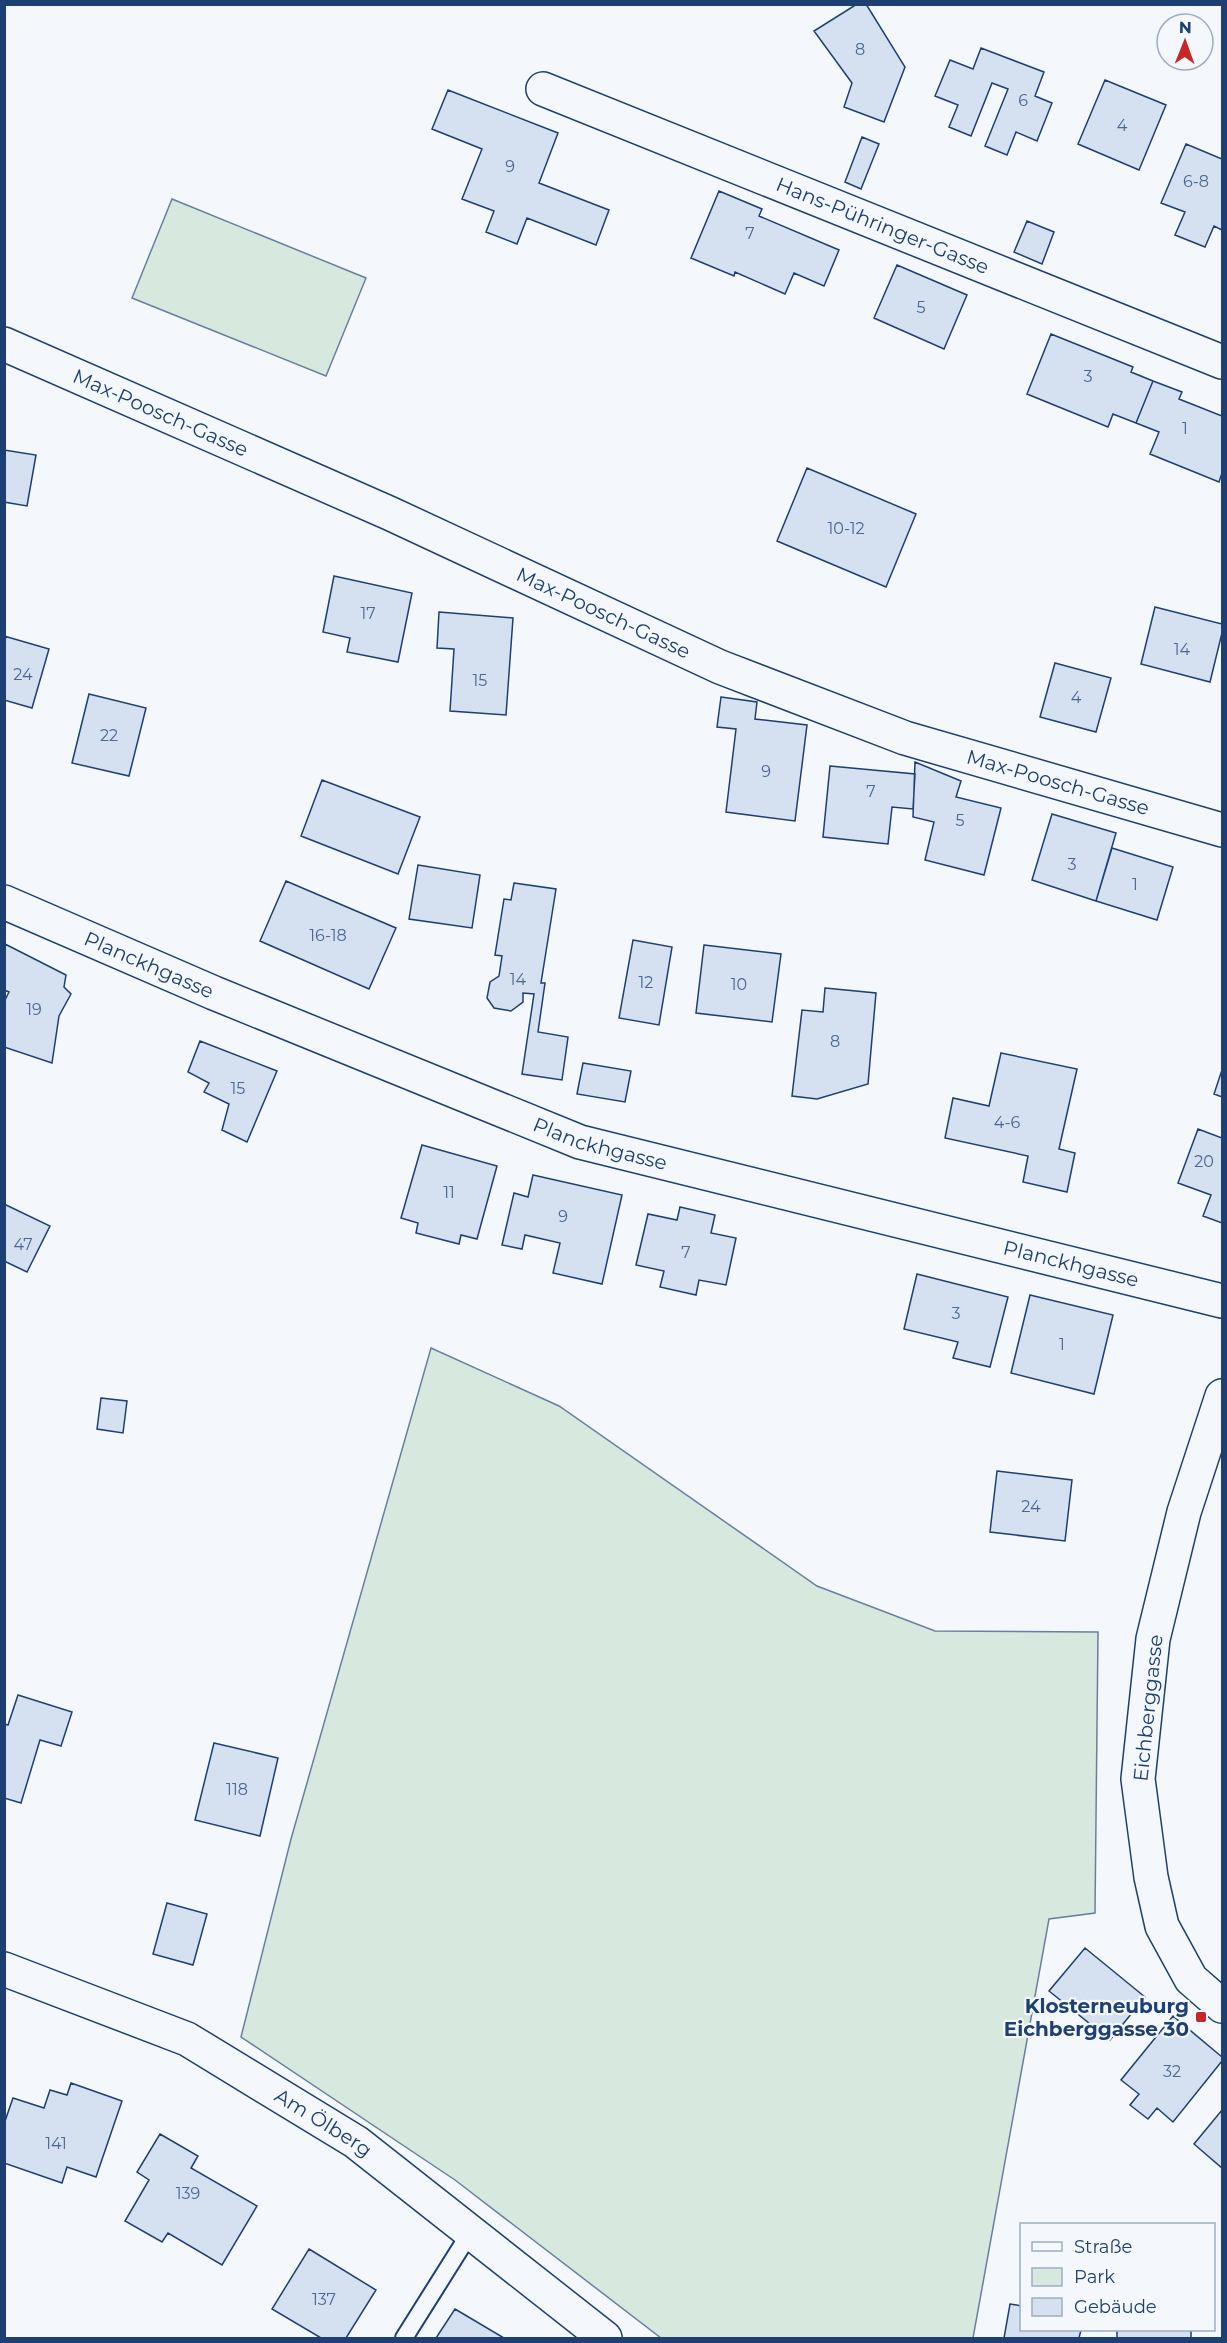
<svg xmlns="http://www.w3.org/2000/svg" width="1227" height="2343" font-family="Montserrat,sans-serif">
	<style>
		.green { fill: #d7e8df; stroke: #687fa3; stroke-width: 1.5 }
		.building { fill: #d5e0f0; stroke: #1d3f73; stroke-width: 1.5 }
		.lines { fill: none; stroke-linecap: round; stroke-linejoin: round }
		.lane-casing { stroke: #1d3f73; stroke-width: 20 }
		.street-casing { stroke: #1d3f73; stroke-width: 36 }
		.lane { stroke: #f4f7fb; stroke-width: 16 }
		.street { stroke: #f4f7fb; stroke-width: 33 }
		.poi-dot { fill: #c62828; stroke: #f4f7fb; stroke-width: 2 }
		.labels { text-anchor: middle; stroke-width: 4.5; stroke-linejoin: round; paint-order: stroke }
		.number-label { font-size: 16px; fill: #4b6792 }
		.street-label { font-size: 20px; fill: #1d3f73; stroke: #f4f7fb }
		.poi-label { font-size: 20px; font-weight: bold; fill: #1d3f73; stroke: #f4f7fb; text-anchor: end }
	</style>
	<rect width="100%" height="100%" fill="#f4f7fb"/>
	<!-- green -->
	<path class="green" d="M172,199L366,278L326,376L132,298Z
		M431,1348L559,1406L817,1586L935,1631L1098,1632L1095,1913L1049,1919L973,2338H661L455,2180L241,2037L291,1839Z"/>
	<!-- building -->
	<path class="building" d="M857,4H866L905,67L884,122L844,107L852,83L814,31Z
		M981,48L1044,72L1035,96L1052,103L1037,141L1016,132L1007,155L985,146L1008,89L992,83L971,136L949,127L958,105L935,96L950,60L973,69Z
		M1105,80L1166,105L1139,170L1078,144Z
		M448,90L558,133L539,183L609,210L596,245L527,218L517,244L486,232L494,211L462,199L482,149L432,129Z
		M862,137L879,144L861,189L845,182Z
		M1186,144L1222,159V230L1214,226L1205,247L1175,235L1185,212L1161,203Z
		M719,191L762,209L759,216L839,250L824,286L794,273L785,294L735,272L734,276L691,258Z
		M1027,221L1054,232L1042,264L1014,252Z
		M897,265L967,295L944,349L874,318Z
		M1051,334L1133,367L1131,372L1153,381L1136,423L1113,414L1108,427L1027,394Z
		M1153,381L1182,392L1179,399L1222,416V473L1219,482L1150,454L1159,432L1136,423Z
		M4,450L36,455L27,506L4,502Z
		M807,468L916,514L886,587L777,541Z
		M334,576L412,593L398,662L347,652L350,638L323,632Z
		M1155,607L1222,624V633L1210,682L1141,664Z
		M439,612L513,618L506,715L450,711L454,649L437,648Z
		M4,636L49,649L32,708L4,700Z
		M1055,663L1111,678L1096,732L1040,717Z
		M89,694L146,708L129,776L72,763Z
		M721,697L757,702L755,719L807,725L795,821L726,812L736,729L717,727Z
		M915,762L961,781L956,797L1001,808L984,875L925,860L934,822L913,817Z
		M830,766L915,774L913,809L892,807L888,844L823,837Z
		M322,780L420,817L398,874L301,836Z
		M1052,814L1116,833L1096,901L1032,880Z
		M1112,848L1173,867L1157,920L1096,901Z
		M418,865L480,875L472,928L409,919Z
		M286,881L396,928L369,989L260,941Z
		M514,883L556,889L541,983H545L538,1032L568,1037L562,1080L522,1074L534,994L523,993V1002L511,1011L494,1008L487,998L490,982L499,976L502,956L495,955L504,899L511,900Z
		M633,940L672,947L659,1025L619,1018Z
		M5,944L66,975L64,987L71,994L59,1016L52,1063L4,1047V1002L9,992L4,990Z
		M704,945L781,954L772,1022L696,1013Z
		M825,988L876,993L868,1084L817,1099L792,1096L802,1010L823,1012Z
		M200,1041L277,1071L247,1142L222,1130L229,1104L204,1092L209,1083L188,1072Z
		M1001,1053L1077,1069L1059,1149L1075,1153L1067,1192L1023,1182L1028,1156L945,1138L953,1098L989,1106Z
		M583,1063L631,1071L625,1102L577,1094Z
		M1222,1070V1097L1214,1094Z
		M1198,1129L1222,1138V1223L1203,1216L1211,1195L1178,1183Z
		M422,1145L497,1166L477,1239L461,1235L459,1244L416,1233L418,1223L401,1218Z
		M533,1175L622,1195L602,1284L553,1273L560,1243L525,1235L522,1249L502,1245L514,1193L528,1197Z
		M4,1204L50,1226L27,1272L4,1261Z
		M680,1207L715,1215L711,1233L736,1238L726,1285L699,1280L696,1295L660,1287L664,1271L636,1265L648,1214L677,1220Z
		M917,1274L1008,1297L990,1367L953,1358L958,1342L904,1329Z
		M1030,1295L1113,1315L1094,1394L1011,1373Z
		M101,1398L127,1401L123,1433L97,1429Z
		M997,1471L1072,1480L1065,1541L990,1532Z
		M18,1695L72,1712L61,1746L40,1740L21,1803L4,1798V1724L8,1725Z
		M214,1743L278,1758L260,1836L195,1820Z
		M167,1903L207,1914L193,1965L153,1954Z
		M1085,1948L1145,1997L1110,2040L1049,1991Z
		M1173,2016L1222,2057V2061L1173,2122L1157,2108L1148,2119L1130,2105L1139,2094L1121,2080Z
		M71,2083L122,2101L96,2177L67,2167L62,2183L4,2163V2124L13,2098L44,2108L50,2090L67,2095Z
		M1222,2110V2168L1194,2144Z
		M160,2134L198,2156L191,2168L257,2206L222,2265L168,2233L162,2242L125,2221L149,2180L137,2172Z
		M309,2249L376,2290L346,2338H321L272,2309Z
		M1010,2304L1022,2306V2330H1081L1079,2338H1004Z
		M455,2309L504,2338H436Z
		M1117,2330H1191V2338H1117Z"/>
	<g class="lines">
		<!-- lane casing -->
		<g class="lane-casing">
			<path id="lane" d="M404,2338L470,2233"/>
		</g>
		<!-- street casing -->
		<g class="street-casing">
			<g id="street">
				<path id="s1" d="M543,89L1222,362"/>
				<path id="s2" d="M4,344L389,513L720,667L905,738L1222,830"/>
				<path id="s3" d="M4,902L214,993L580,1142L1222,1301"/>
				<path d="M1222,1396L1184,1512L1153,1639L1138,1779L1151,1877L1162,1926L1191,1979L1222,2006"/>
				<path id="s4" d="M4,1969L187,2039L356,2142L605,2338"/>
			</g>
		</g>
		<!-- lane -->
		<use href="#lane" class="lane"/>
		<!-- street -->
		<use href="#street" class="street"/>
	</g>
	<!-- markers -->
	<rect class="poi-dot" x="1195" y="2011" width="12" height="12" rx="3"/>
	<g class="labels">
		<!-- number labels -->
		<g class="number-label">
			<text x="860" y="55">8</text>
			<text x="1023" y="106">6</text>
			<text x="1122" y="131">4</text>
			<text x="510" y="172">9</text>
			<text x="1196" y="187">6-8</text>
			<text x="750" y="239">7</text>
			<text x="921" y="313">5</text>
			<text x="1088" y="382">3</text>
			<text x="1185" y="434">1</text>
			<text x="846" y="534">10-12</text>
			<text x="368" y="619">17</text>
			<text x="1182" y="655">14</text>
			<text x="23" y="680">24</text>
			<text x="480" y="686">15</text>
			<text x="1076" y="703">4</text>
			<text x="109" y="741">22</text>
			<text x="766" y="777">9</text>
			<text x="871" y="797">7</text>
			<text x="960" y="826">5</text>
			<text x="1072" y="870">3</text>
			<text x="1135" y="890">1</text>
			<text x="328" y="941">16-18</text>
			<text x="518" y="985">14</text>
			<text x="646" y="988">12</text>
			<text x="739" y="990">10</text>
			<text x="34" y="1015">19</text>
			<text x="835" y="1047">8</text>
			<text x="238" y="1094">15</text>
			<text x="1007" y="1128">4-6</text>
			<text x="1204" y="1167">20</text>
			<text x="449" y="1198">11</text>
			<text x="563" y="1222">9</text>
			<text x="23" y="1250">47</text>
			<text x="686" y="1258">7</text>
			<text x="956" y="1319">3</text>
			<text x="1062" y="1350">1</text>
			<text x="1031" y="1512">24</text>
			<text x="237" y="1795">118</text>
			<text x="1172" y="2077">32</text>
			<text x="56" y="2149">141</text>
			<text x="188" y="2199">139</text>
			<text x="324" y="2305">137</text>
		</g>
		<!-- street labels -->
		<g class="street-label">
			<text dy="7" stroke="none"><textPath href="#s1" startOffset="366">Hans-Pühringer-Gasse</textPath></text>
			<text dy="7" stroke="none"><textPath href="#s2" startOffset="171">Max-Poosch-Gasse</textPath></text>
			<text dy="7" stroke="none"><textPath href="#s2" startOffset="657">Max-Poosch-Gasse</textPath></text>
			<text dy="7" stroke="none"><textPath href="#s2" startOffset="1143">Max-Poosch-Gasse</textPath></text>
			<text dy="7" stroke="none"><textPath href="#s3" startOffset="158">Planckhgasse</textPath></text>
			<text dy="7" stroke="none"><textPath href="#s3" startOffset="644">Planckhgasse</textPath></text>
			<text dy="7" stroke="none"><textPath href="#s3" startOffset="1130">Planckhgasse</textPath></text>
			<text transform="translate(1148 1708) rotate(-84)" y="7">Eichberggasse</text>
			<text dy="7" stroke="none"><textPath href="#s4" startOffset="356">Am Ölberg</textPath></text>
		</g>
		<!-- poi labels -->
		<g class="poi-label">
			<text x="1189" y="2013">Klosterneuburg<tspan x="1189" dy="23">Eichberggasse 30</tspan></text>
		</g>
	</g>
	<!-- border -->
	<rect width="1227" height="2343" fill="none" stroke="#1d3f73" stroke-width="12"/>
	<!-- legend -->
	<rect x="1020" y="2223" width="195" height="108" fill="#f4f7fb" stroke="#9eadc5" stroke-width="1.5"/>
	<rect x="1032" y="2242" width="30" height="9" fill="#f4f7fb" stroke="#9eadc5" stroke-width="1.5"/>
	<text x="1074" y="2253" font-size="18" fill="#1d3f73">Straße</text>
	<rect x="1032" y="2268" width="30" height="18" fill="#d7e8df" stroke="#9eadc5" stroke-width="1.5"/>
	<text x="1074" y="2283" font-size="18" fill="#1d3f73">Park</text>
	<rect x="1032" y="2298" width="30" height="18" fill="#d5e0f0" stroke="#9eadc5" stroke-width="1.5"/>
	<text x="1074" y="2313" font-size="18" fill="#1d3f73">Gebäude</text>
	<!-- north arrow -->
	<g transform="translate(1185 42) rotate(1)"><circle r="28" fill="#f4f7fb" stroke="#9eadc5" stroke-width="1.5"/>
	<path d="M0-4.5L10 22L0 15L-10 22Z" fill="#c62828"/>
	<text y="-9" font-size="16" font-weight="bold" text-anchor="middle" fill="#1d3f73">N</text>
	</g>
</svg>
